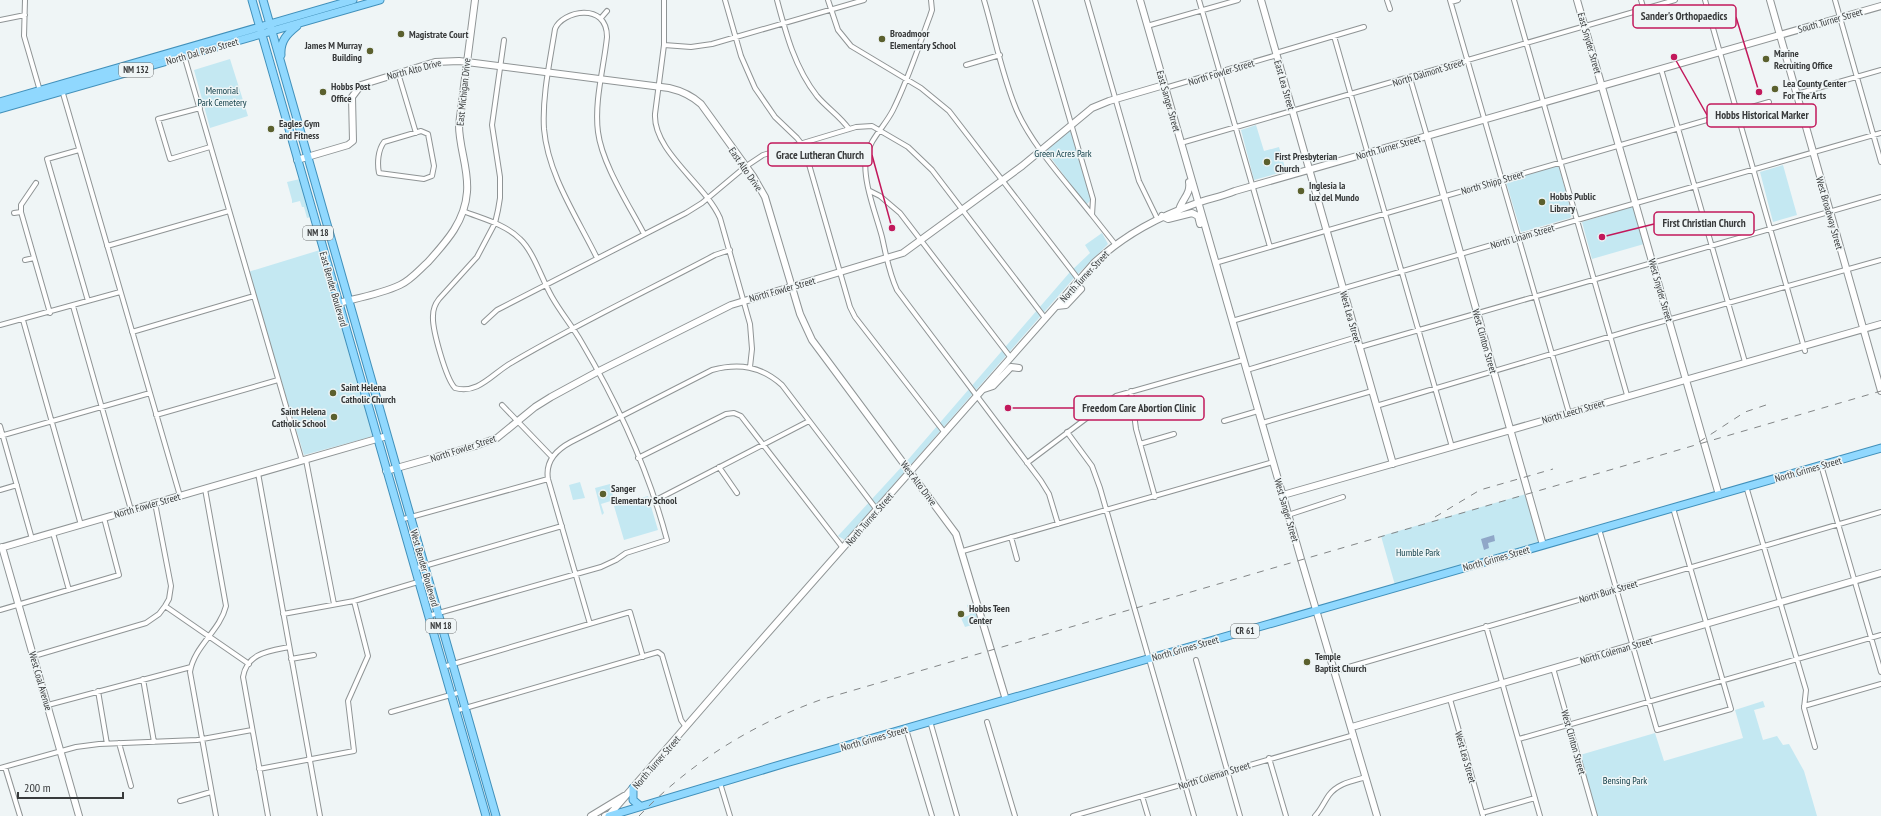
<svg xmlns="http://www.w3.org/2000/svg" width="1881" height="816" font-family="'PT Sans Narrow',sans-serif">
	<style>
		.green { fill: #c4e8f2 }
		.water { fill: #90a7c8 }
		.lines { fill: none; stroke-linecap: round; stroke-linejoin: round }
		.street-casing { stroke: #8f9495; stroke-width: 6 }
		.secondary-casing { stroke: #8f9495; stroke-width: 8 }
		.primary-casing { stroke: #4190ba; stroke-width: 9 }
		.street { stroke: #fff; stroke-width: 4 }
		.secondary { stroke: #fff; stroke-width: 6 }
		.primary { stroke: #90d8fe; stroke-width: 7 }
		.rail { stroke: #838687; stroke-width: 1; stroke-dasharray: 7 7; stroke-linecap: butt }
		.poi-dot { fill: #5b602e; stroke: #eff5f6; stroke-width: 1.5 }
		.labels { text-anchor: middle; stroke-width: 3; stroke-linejoin: round; paint-order: stroke }
		.shield { fill: #eff5f6; stroke: #6f7273; stroke-width: 1 }
		.shield-label { font-size: 9px; font-weight: bold; fill: #383a3b }
		.street-label { font-size: 10px; fill: #383a3b; stroke: #eff5f6 }
		.poi-label { font-size: 10px; font-weight: bold; fill: #383a3b; stroke: #eff5f6; text-anchor: start }
		.park-label { font-size: 10px; fill: #13404a; stroke: #eff5f6 }
		.leader { fill: none; stroke: #c2185b; stroke-width: 1.5 }
		.callout-dot { fill: #c2185b; stroke: #eff5f6; stroke-width: 1.5 }
		.callout { fill: #eff5f6; stroke: #c2185b; stroke-width: 1.5 }
		.callout-label { font-size: 11px; text-anchor: middle; font-weight: bold; fill: #383a3b }
	</style>
	<rect width="100%" height="100%" fill="#eff5f6"/>
	<!-- green -->
	<path class="green" d="M230,59L248,116L210,128L194,70Z
		M1256,125L1264,151L1279,147L1286,171L1254,180L1241,130Z
		M1069,131L1071,132L1091,200L1087,204L1084,203L1046,151Z
		M1555,165L1559,167L1572,215L1570,218L1521,232L1506,182L1507,179Z
		M1783,165L1797,215L1773,222L1760,172Z
		M300,179L310,217L307,218L304,207H302L300,201L292,203V200L287,182Z
		M1631,207L1634,208L1644,244L1592,259L1582,222Z
		M1102,233L1108,244L1073,279L845,540L838,536L906,462L1070,272L1090,253L1085,245Z
		M320,250L374,436L304,455L248,272Z
		M580,482L585,498L573,500L569,485Z
		M610,484L614,500L601,504L604,513L602,515L595,488Z
		M1526,494L1539,541L1536,544L1395,585L1381,536Z
		M648,496L658,530L624,540L614,506Z
		M973,603L979,623L965,627L961,618L970,615L967,605Z
		M1763,701L1765,707L1754,710L1763,740L1777,736L1783,745L1789,744L1804,771L1817,816H1597L1580,755L1655,733L1664,761L1743,738L1735,710Z"/>
	<!-- water -->
	<path class="water" d="M1494,535L1495,541L1488,543L1489,548L1484,550L1481,539Z"/>
	<g class="lines">
		<!-- street casing -->
		<g class="street-casing">
			<path id="street" d="M25,0L24,36L40,91
				M664,0V45L655,114C653,151 705,184 720,218L750,324L752,349L750,367
				M725,0L741,56L755,88L775,117L797,138L804,147L850,307L855,317L945,433
				M777,0C786,34 795,68 817,96C827,108 840,116 849,129
				M828,0L838,30L851,46L921,88L949,111L1079,280
				M931,0L932,10L930,16C918,48 908,80 893,110C885,126 870,139 866,157C862,180 876,214 882,237C886,255 889,273 897,290L1041,481L1049,494L1058,524
				M984,0C995,37 1002,76 1017,111C1033,147 1068,184 1092,215
				M1035,0L1093,199L1092,215L1115,244
				M1087,0L1139,181L1157,218
				M1199,0L1270,247
				M1387,0L1390,9
				M1450,0L1569,413
				M1514,0L1627,395
				M1641,0L1644,10
				M1705,0L1805,351
				M1835,0L1881,162
				M1451,2L1458,0
				M601,18L607,11
				M0,20L25,15
				M1147,26L1238,0
				M1334,36L1452,447
				M504,40L492,125L500,177V198L498,210L495,223L477,257L439,299C435,304 433,310 433,316C432,329 446,379 455,388C478,395 493,373 511,363C577,324 647,291 715,255L730,250
				M664,45L691,47L712,44L864,0
				M1276,53L1364,27
				M184,55L302,461
				M966,65L1000,55
				M1661,69L1745,362
				M398,73L416,133
				M1410,78L1427,136
				M1165,88L1277,55
				M62,90L180,496
				M1797,94L1881,70
				M200,108L158,119L170,159L210,147
				M421,131L428,134L434,166L432,176L424,179L379,173C377,163 378,150 384,142Z
				M1181,143L1675,0
				M79,150L47,159L88,301
				M870,191L880,196L900,213L1011,358
				M21,212V205L36,183
				M14,213L21,212L50,313
				M107,246L229,211
				M597,258C577,217 548,175 544,129C542,96 550,61 555,29C562,11 607,1 607,37C604,67 594,101 598,132C602,164 629,205 644,234
				M25,260L34,258
				M1215,263L1769,102
				M73,306L131,510
				M23,320L81,525
				M1232,321L1577,220L1881,133
				M484,322L497,310L686,213L702,203L745,167L763,155L856,127L872,126L908,147L932,170L1045,318
				M0,325L120,292
				M132,332L254,296
				M1360,347L1881,197
				M1247,370L1357,337
				M1131,391L1136,429L1155,497
				M502,405L552,457
				M1376,406L1639,328L1881,260
				M156,415L278,380
				M1224,421L1258,411
				M1262,423L1372,391
				M0,426L32,539
				M1067,432L1092,466L1100,488L1194,816
				M0,436L150,393
				M1140,444L1174,434
				M638,458L726,414L734,413L741,416L843,548
				M306,460L334,604
				M1027,463L1116,396L1243,360
				M1821,465L1881,672
				M719,467L737,493
				M258,473L320,816
				M1746,486L1806,690L1804,708L1815,747
				M205,489L226,606C220,631 194,646 190,672L216,816
				M0,490L17,485
				M656,500L809,421
				M1288,515L1343,497
				M400,520L548,479
				M1599,529L1657,730L1731,709L1673,508
				M53,533L69,590
				M1011,537L1017,559
				M963,551L1273,462
				M414,569L562,526
				M165,606L249,664
				M0,610L119,575L104,518
				M283,614L354,601L428,579
				M428,616L601,567L616,560L626,553L667,540C649,472 618,404 582,343C573,327 561,313 552,297C542,280 534,252 520,239C505,224 483,219 463,211
				M590,624L548,479C545,461 556,450 571,442L712,370C739,363 761,366 782,385L877,510
				M1486,626L1540,816
				M34,656L146,623L159,614L165,606L169,599L171,586L155,503
				M291,659L314,655
				M1196,660L1240,816
				M443,667L630,612L643,657
				M1553,668L1595,816
				M1335,671L1881,512
				M143,679L154,742
				M98,691L107,744
				M1450,699L1483,816
				M48,705L191,667
				M1804,706L1881,684
				M455,711L658,652L662,655L681,720L686,727
				M391,712L461,692
				M930,721L957,816
				M987,722L1015,816
				M906,729L932,816
				M1519,739L1881,635
				M119,743L131,786
				M1269,758L1286,816
				M5,767L20,816
				M0,768L76,747L99,744L197,740L252,730
				M259,769L354,751L348,701L368,656L354,601
				M720,783L730,816
				M1142,796L1148,816
				M180,801L211,792
				M1482,813L1535,798
				M268,816L243,677C247,653 269,651 289,647
				M1073,816L1354,735
				M1315,816C1321,810 1324,802 1329,795C1338,783 1353,781 1366,777"/>
		</g>
		<!-- secondary casing -->
		<g class="secondary-casing">
			<path id="secondary" d="M1140,0L1301,559L1377,816
				M1261,0L1393,464
				M1577,0L1719,495
				M1770,0L1881,391
				M1427,136L1543,545
				M297,160L348,145L353,141L352,97L361,85L435,62L459,61L669,88C682,91 691,95 701,104L753,176L765,197L800,314L812,340L956,534L1006,700
				M1179,210C1182,199 1191,194 1189,182
				M1162,216L1168,219L1192,213L1198,216L1200,224
				M338,303C358,298 381,294 400,285C411,280 419,270 428,262C447,241 465,221 467,192C469,169 459,148 459,125L475,0
				M1057,306L1066,305L1081,289
				M984,389L993,386L1011,367L1019,368
				M386,471L475,446L497,438L535,407L551,397L597,372L731,305L903,253L1022,166L1092,108L1109,101L1164,85
				M1283,495L1881,324
				M2,547L79,816
				M0,548L387,436
				M1352,727L1881,573
				M591,816L624,796
				M605,816L610,814L735,670L1095,262C1126,234 1158,217 1197,203C1209,199 1223,196 1235,191L1881,6"/>
		</g>
		<!-- primary casing -->
		<g class="primary-casing">
			<path id="primary" d="M252,0L486,816
				M263,0L496,816
				M281,55C280,41 287,34 297,26
				M0,102L353,0
				M0,109L380,0
				M633,788V800L640,806
				M609,816L786,763L1881,448"/>
		</g>
		<!-- street -->
		<use href="#street" class="street"/>
		<!-- secondary -->
		<use href="#secondary" class="secondary"/>
		<!-- primary -->
		<use href="#primary" class="primary"/>
		<!-- rail -->
		<path class="rail" d="M1699,442L1745,412L1772,403
			M1435,517L1480,490L1553,469
			M639,816C690,763 751,725 820,700L1881,391"/>
	</g>
	<!-- markers -->
	<g class="poi-dot">
		<circle cx="401" cy="34" r="4"/>
		<circle cx="882" cy="39" r="4"/>
		<circle cx="370" cy="51" r="4"/>
		<circle cx="1766" cy="59" r="4"/>
		<circle cx="1775" cy="89" r="4"/>
		<circle cx="323" cy="92" r="4"/>
		<circle cx="271" cy="129" r="4"/>
		<circle cx="1267" cy="162" r="4"/>
		<circle cx="1301" cy="191" r="4"/>
		<circle cx="1542" cy="202" r="4"/>
		<circle cx="333" cy="393" r="4"/>
		<circle cx="334" cy="417" r="4"/>
		<circle cx="603" cy="494" r="4"/>
		<circle cx="961" cy="614" r="4"/>
		<circle cx="1307" cy="662" r="4"/>
	</g>
	<g class="labels">
		<!-- shield labels -->
		<g class="shield">
			<rect x="119" y="63" width="34" height="14" rx="3"/>
			<rect x="303" y="226" width="30" height="14" rx="3"/>
			<rect x="426" y="619" width="30" height="14" rx="3"/>
			<rect x="1231" y="624" width="28" height="14" rx="3"/>
		</g>
		<g class="shield-label">
			<text x="136" y="73">NM 132</text>
			<text x="318" y="236">NM 18</text>
			<text x="441" y="629">NM 18</text>
			<text x="1245" y="634">CR 61</text>
		</g>
		<!-- street labels -->
		<g class="street-label">
			<text transform="translate(1830 20) rotate(-16)" y="4">South Turner Street</text>
			<text transform="translate(1590 43) rotate(74)" y="4">East Snyder Street</text>
			<text transform="translate(202 51) rotate(-16)" y="4">North Dal Paso Street</text>
			<text transform="translate(414 69) rotate(-15)" y="4">North Alto Drive</text>
			<text transform="translate(1221 72) rotate(-17)" y="4">North Fowler Street</text>
			<text transform="translate(1428 72) rotate(-17)" y="4">North Dalmont Street</text>
			<text transform="translate(1285 85) rotate(74)" y="4">East Lea Street</text>
			<text transform="translate(463 92) rotate(-84)" y="4">East Michigan Drive</text>
			<text transform="translate(1169 101) rotate(74)" y="4">East Sanger Street</text>
			<text transform="translate(1388 147) rotate(-16)" y="4">North Turner Street</text>
			<text transform="translate(746 169) rotate(55)" y="4">East Alto Drive</text>
			<text transform="translate(1492 182) rotate(-16)" y="4">North Shipp Street</text>
			<text transform="translate(1830 213) rotate(74)" y="4">West Broadway Street</text>
			<text transform="translate(1522 236) rotate(-16)" y="4">North Linam Street</text>
			<text transform="translate(1084 276) rotate(-47)" y="4">North Turner Street</text>
			<text transform="translate(334 289) rotate(74)" y="4">East Bender Boulevard</text>
			<text transform="translate(782 289) rotate(-16)" y="4">North Fowler Street</text>
			<text transform="translate(1661 290) rotate(74)" y="4">West Snyder Street</text>
			<text transform="translate(1351 317) rotate(74)" y="4">West Lea Street</text>
			<text transform="translate(1485 341) rotate(74)" y="4">West Clinton Street</text>
			<text transform="translate(1573 411) rotate(-16)" y="4">North Leech Street</text>
			<text transform="translate(463 448) rotate(-18)" y="4">North Fowler Street</text>
			<text transform="translate(1808 469) rotate(-16)" y="4">North Grimes Street</text>
			<text transform="translate(919 483) rotate(53)" y="4">West Alto Drive</text>
			<text transform="translate(147 505) rotate(-16)" y="4">North Fowler Street</text>
			<text transform="translate(1287 510) rotate(74)" y="4">West Sanger Street</text>
			<text transform="translate(869 519) rotate(-49)" y="4">North Turner Street</text>
			<text transform="translate(1496 558) rotate(-16)" y="4">North Grimes Street</text>
			<text transform="translate(425 568) rotate(74)" y="4">West Bender Boulevard</text>
			<text transform="translate(1608 591) rotate(-16)" y="4">North Burk Street</text>
			<text transform="translate(1185 648) rotate(-16)" y="4">North Grimes Street</text>
			<text transform="translate(1616 650) rotate(-16)" y="4">North Coleman Street</text>
			<text transform="translate(41 681) rotate(74)" y="4">West Coal Avenue</text>
			<text transform="translate(874 738) rotate(-16)" y="4">North Grimes Street</text>
			<text transform="translate(1574 742) rotate(74)" y="4">West Clinton Street</text>
			<text transform="translate(1466 757) rotate(74)" y="4">West Lea Street</text>
			<text transform="translate(656 762) rotate(-49)" y="4">North Turner Street</text>
			<text transform="translate(1214 775) rotate(-17)" y="4">North Coleman Street</text>
		</g>
		<!-- poi labels -->
		<g class="poi-label">
			<text x="890" y="37">Broadmoor<tspan x="890" dy="12">Elementary School</tspan></text>
			<text x="409" y="38">Magistrate Court</text>
			<text x="362" y="49" text-anchor="end">James M Murray<tspan x="362" dy="12">Building</tspan></text>
			<text x="1774" y="57">Marine<tspan x="1774" dy="12">Recruiting Office</tspan></text>
			<text x="1783" y="87">Lea County Center<tspan x="1783" dy="12">For The Arts</tspan></text>
			<text x="331" y="90">Hobbs Post<tspan x="331" dy="12">Office</tspan></text>
			<text x="279" y="127">Eagles Gym<tspan x="279" dy="12">and Fitness</tspan></text>
			<text x="1275" y="160">First Presbyterian<tspan x="1275" dy="12">Church</tspan></text>
			<text x="1309" y="189">Inglesia la<tspan x="1309" dy="12">luz del Mundo</tspan></text>
			<text x="1550" y="200">Hobbs Public<tspan x="1550" dy="12">Library</tspan></text>
			<text x="341" y="391">Saint Helena<tspan x="341" dy="12">Catholic Church</tspan></text>
			<text x="326" y="415" text-anchor="end">Saint Helena<tspan x="326" dy="12">Catholic School</tspan></text>
			<text x="611" y="492">Sanger<tspan x="611" dy="12">Elementary School</tspan></text>
			<text x="969" y="612">Hobbs Teen<tspan x="969" dy="12">Center</tspan></text>
			<text x="1315" y="660">Temple<tspan x="1315" dy="12">Baptist Church</tspan></text>
		</g>
		<!-- park labels -->
		<g class="park-label">
			<text x="222" y="94">Memorial<tspan x="222" dy="12">Park Cemetery</tspan></text>
			<text x="1063" y="157">Green Acres Park</text>
			<text x="1418" y="556">Humble Park</text>
			<text x="1625" y="784">Bensing Park</text>
		</g>
	</g>
	<!-- callouts -->
	<path class="leader" d="M1759 92L1736 17M1674 57L1707 115M892 228L872 155M1602 237L1654 224M1008 408L1074 408"/>
	<g class="callout-dot">
		<circle cx="1759" cy="92" r="4"/>
		<circle cx="1674" cy="57" r="4"/>
		<circle cx="892" cy="228" r="4"/>
		<circle cx="1602" cy="237" r="4"/>
		<circle cx="1008" cy="408" r="4"/>
	</g>
	<g class="callout">
		<rect x="1633" y="5" width="103" height="23" rx="4"/>
		<rect x="1707" y="104" width="109" height="23" rx="4"/>
		<rect x="768" y="143" width="104" height="23" rx="4"/>
		<rect x="1654" y="212" width="100" height="23" rx="4"/>
		<rect x="1074" y="396" width="130" height="24" rx="4"/>
	</g>
	<g class="callout-label">
		<text x="1684" y="20">Sander's Orthopaedics</text>
		<text x="1762" y="119">Hobbs Historical Marker</text>
		<text x="820" y="159">Grace Lutheran Church</text>
		<text x="1704" y="227">First Christian Church</text>
		<text x="1139" y="412">Freedom Care Abortion Clinic</text>
	</g>
	<!-- scale -->
	<path d="M18 792v6h105v-6" fill="none" stroke="#383a3b" stroke-width="2"/>
	<text x="24" y="792" font-size="12" fill="#383a3b" stroke="#eff5f6" stroke-width="3" paint-order="stroke">200 m</text>
</svg>
